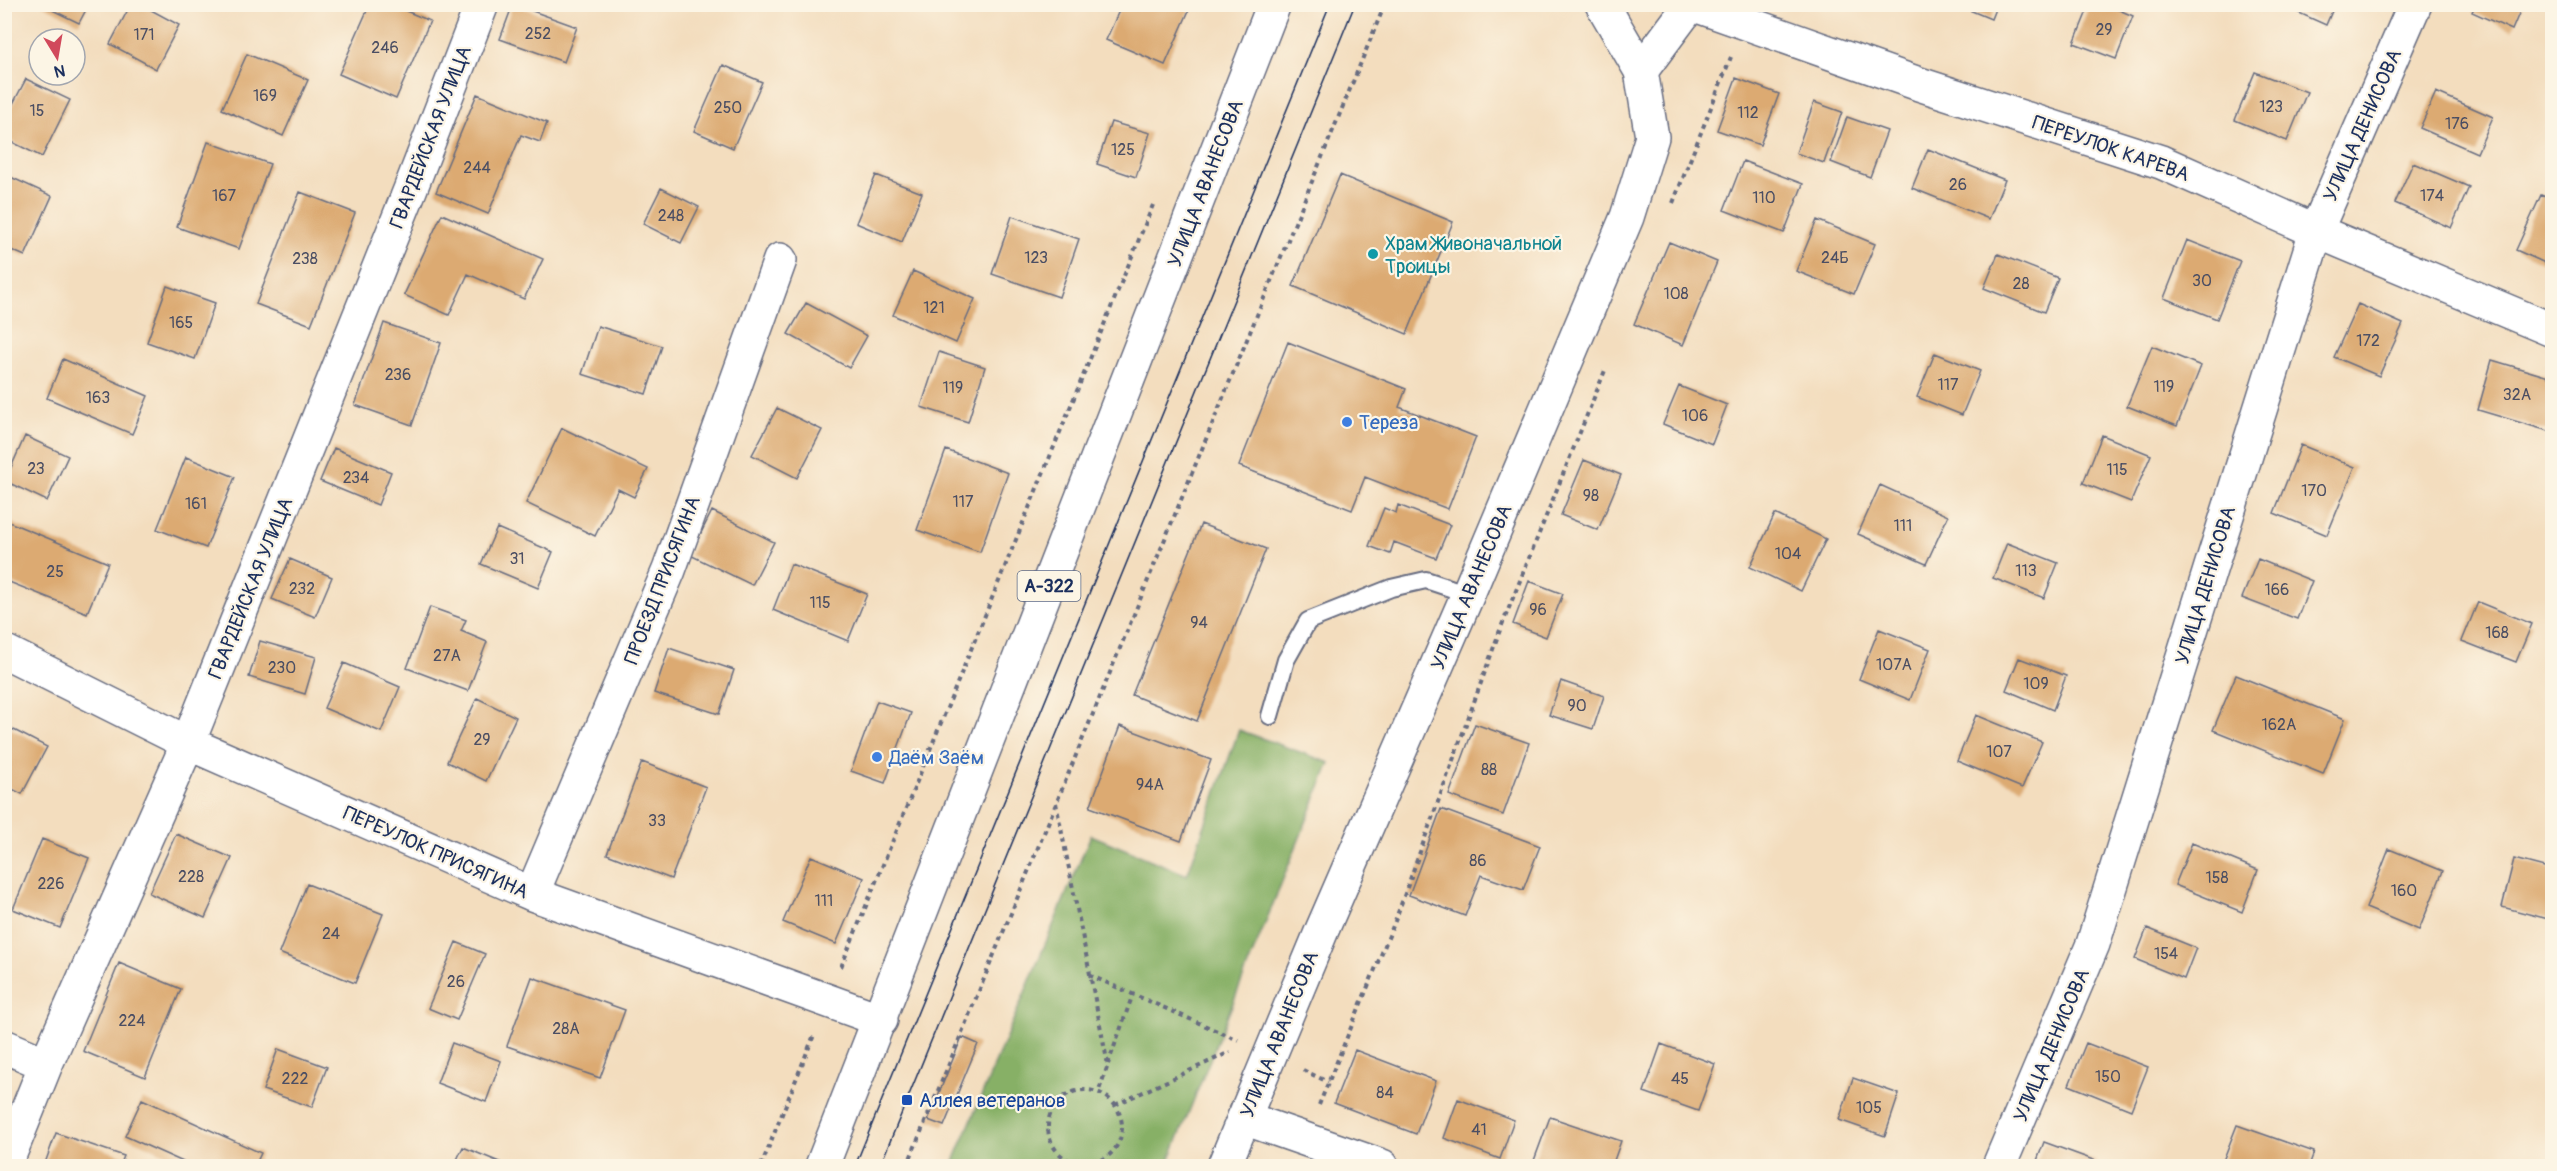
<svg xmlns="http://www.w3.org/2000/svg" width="2557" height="1171" font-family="Pangolin,sans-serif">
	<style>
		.forest { fill: #87b066; stroke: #517062; stroke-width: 1.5 }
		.building { fill: #dcaa72 }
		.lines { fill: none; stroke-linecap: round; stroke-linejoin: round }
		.lane-casing { stroke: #676c80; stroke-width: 20 }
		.street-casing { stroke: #676c80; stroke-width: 36 }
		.highway-casing { stroke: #676c80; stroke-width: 36 }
		.path { stroke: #676c80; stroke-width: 4; stroke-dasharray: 4.5 4.5; stroke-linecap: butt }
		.lane { stroke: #fff; stroke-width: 16 }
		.street { stroke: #fff; stroke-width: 33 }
		.highway { stroke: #fff; stroke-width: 33 }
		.tram { stroke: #1b2f5e; stroke-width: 1.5 }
		.culture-dot { fill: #0f9aa8; stroke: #fcf5e5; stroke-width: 2 }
		.shop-dot { fill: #3f7fe0; stroke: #fcf5e5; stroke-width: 2 }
		.transit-dot { fill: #1a4fb4; stroke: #fcf5e5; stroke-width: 2 }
		.labels { text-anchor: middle; stroke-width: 4.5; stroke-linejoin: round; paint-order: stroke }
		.number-label { font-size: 16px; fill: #4b4e63 }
		.shield { fill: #fcf5e5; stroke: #5e6a86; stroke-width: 1.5 }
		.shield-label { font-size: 18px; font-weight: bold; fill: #1b2f5e }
		.street-label { font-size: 20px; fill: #1b2f5e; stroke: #fcf5e5 }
		.culture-label { font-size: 20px; fill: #0d838f; stroke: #fcf5e5; text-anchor: start }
		.shop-label { font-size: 20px; fill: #366cbe; stroke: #fcf5e5; text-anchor: start }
		.transit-label { font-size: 20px; fill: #164399; stroke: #fcf5e5; text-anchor: start }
	</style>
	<rect width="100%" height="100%" fill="#fcf5e5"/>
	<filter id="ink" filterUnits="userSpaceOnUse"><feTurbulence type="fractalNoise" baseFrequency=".0167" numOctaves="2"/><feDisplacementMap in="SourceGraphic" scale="12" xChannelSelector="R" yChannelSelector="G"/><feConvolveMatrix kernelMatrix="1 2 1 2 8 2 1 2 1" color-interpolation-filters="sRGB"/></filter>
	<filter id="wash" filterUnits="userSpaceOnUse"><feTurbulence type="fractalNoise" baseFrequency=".008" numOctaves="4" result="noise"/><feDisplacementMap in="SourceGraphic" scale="24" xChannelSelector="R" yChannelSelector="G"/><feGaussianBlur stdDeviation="1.35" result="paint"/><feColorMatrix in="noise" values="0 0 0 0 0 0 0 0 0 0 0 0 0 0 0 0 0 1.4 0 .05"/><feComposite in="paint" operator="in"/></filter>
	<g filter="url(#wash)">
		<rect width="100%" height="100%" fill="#f3ddbe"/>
		<!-- forest -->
		<path class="forest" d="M1239,730L1330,763L1167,1166H952L1091,835L1187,875Z"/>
		<g id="blocks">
			<!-- building -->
			<path class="building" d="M40,4H89L79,23Z
				M131,4H140L179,25L156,69L110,44Z
				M370,4H408L406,11L430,21L396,99L339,74Z
				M513,4L577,27L564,62L500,39Z
				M1122,4H1183L1190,8L1165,65L1106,40Z
				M1955,4H1997L1991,19Z
				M2090,4H2105L2133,16L2116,59L2074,43Z
				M2279,4H2335L2326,25Z
				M2476,4H2523L2512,30L2472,12Z
				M247,54L308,80L283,136L222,109Z
				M723,65L762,82L733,148L694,131Z
				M2255,72L2307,92L2287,141L2235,120Z
				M1736,78L1779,94L1760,145L1717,130Z
				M26,79L70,100L42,157L4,138V121Z
				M2436,92L2493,117L2477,153L2420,128Z
				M477,94L547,123L540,142L521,135L488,214L436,192Z
				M1814,102L1842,112L1824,163L1796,153Z
				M1847,117L1887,131L1870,177L1831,162Z
				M1111,122L1150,133L1136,177L1097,164Z
				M208,142L270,164L239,249L177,227Z
				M1928,149L2005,180L1989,219L1912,188Z
				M1743,161L1803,184L1784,233L1724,210Z
				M2413,163L2469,187L2451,228L2395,203Z
				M4,174L52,196L25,256L4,247Z
				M876,175L922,193L902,242L856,223Z
				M1340,175L1453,222L1407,334L1293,286Z
				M661,188L699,207L681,243L643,224Z
				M300,192L355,213L311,325L256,304Z
				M2541,195L2552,200V266L2516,250Z
				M442,214L543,259L524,299L468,274L449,315L404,295Z
				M1012,216L1079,239L1059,297L992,274Z
				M1817,220L1875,244L1854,294L1796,271Z
				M2187,240L2240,261L2217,319L2164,298Z
				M1669,242L1717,262L1683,345L1634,324Z
				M1998,254L2058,278L2044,312L1984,288Z
				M913,271L975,299L956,343L893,315Z
				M167,286L215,303L195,359L147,342Z
				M806,303L867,336L849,368L788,334Z
				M2358,304L2403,324L2379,376L2334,357Z
				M384,323L441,343L412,425L355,405Z
				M598,326L662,346L646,394L582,374Z
				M1288,342L1406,389L1399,407L1476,437L1448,509L1365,477L1352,510L1239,466Z
				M2152,346L2201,366L2177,426L2127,406Z
				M939,352L985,367L968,422L921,407Z
				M1935,353L1980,371L1962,415L1917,397Z
				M63,359L148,396L132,434L47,398Z
				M2492,360L2552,378V432L2478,410Z
				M1679,386L1727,405L1712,444L1663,424Z
				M777,408L822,430L797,478L752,455Z
				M562,428L648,469L634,497L618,489L595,536L526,503Z
				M2102,435L2151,455L2131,502L2083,483Z
				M25,436L68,456L47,501L5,481Z
				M2301,445L2355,467L2327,535L2274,513Z
				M334,448L391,472L378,505L320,481Z
				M946,450L1008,473L980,552L917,530Z
				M186,457L235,477L206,548L157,529Z
				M1584,460L1621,475L1598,530L1561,515Z
				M1880,485L1948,516L1926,564L1858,534Z
				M1398,505L1450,525L1436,558L1394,542L1390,554L1369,546L1384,508L1396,513Z
				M712,511L774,542L752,585L690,555Z
				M1775,514L1826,539L1801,591L1750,567Z
				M4,520L108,563L87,613L4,580Z
				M1201,524L1266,549L1197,721L1132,695Z
				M497,528L553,552L538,588L481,564Z
				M2007,543L2058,563L2044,598L1993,578Z
				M290,559L332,577L315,617L272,599Z
				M2258,559L2312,581L2297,619L2242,598Z
				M791,564L867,594L848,641L773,610Z
				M1529,581L1563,594L1546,637L1513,624Z
				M2478,602L2532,624L2516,662L2462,641Z
				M430,607L466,620L461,631L487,642L468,691L407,668Z
				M1879,629L1930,649L1910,700L1859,679Z
				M260,641L316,657L305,694L249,677Z
				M669,648L734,670L719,714L654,693Z
				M2019,658L2066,676L2053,710L2006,690Z
				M344,663L400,687L381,732L324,708Z
				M2236,675L2345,719L2323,774L2213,730Z
				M1561,681L1604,696L1593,729L1549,715Z
				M477,698L516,717L486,781L447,762Z
				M877,701L911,713L885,783L851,771Z
				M1976,715L2042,742L2022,788L1957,761Z
				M1475,724L1529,743L1503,815L1449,795Z
				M1120,726L1211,760L1181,841L1090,807Z
				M10,728L47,747L22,794L4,785V738Z
				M642,762L706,787L671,879L607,854Z
				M1441,809L1540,846L1523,890L1481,875L1465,916L1409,895Z
				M176,834L232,858L205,918L149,893Z
				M42,839L89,858L60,928L13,909Z
				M2192,843L2258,870L2242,912L2175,885Z
				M2389,849L2443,871L2419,930L2366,908Z
				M811,856L864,878L836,944L783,922Z
				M2514,859L2552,869V920L2502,907Z
				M307,884L383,914L355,983L279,953Z
				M2147,928L2196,948L2184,979L2135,959Z
				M456,942L485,954L457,1020L428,1008Z
				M119,963L181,989L145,1077L83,1051Z
				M532,977L625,1010L600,1078L507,1046Z
				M962,1037L978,1044L944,1126L928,1120Z
				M452,1043L501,1061L486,1102L437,1083Z
				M2086,1043L2148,1067L2131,1110L2069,1085Z
				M1661,1044L1715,1064L1698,1111L1644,1092Z
				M278,1049L327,1067L312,1107L263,1090Z
				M1355,1050L1436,1081L1416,1134L1334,1103Z
				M1853,1078L1899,1094L1885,1136L1839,1120Z
				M142,1099L261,1153L255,1166H192L125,1136Z
				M1458,1099L1514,1120L1500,1159L1444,1138Z
				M1550,1117L1621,1141L1612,1166H1532Z
				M2237,1125L2314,1152L2309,1166H2221Z
				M56,1133L124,1156L120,1166H44Z
				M2044,1142L2096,1161L2094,1166H2035Z
				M463,1147L509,1166H454Z"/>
		</g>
	</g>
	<g filter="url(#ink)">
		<use href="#blocks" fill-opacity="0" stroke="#676c80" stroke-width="1.5"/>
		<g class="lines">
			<!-- lane casing -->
			<g class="lane-casing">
				<path id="lane" d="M1270,716L1286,660L1308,621L1391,588L1426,580L1468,594"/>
			</g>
			<!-- street casing -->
			<g class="street-casing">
				<path id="street" d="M1692,4L1919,84L2161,162L2316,231L2552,330
					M1641,71L1691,4
					M4,651L188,743L532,894L881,1020
					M532,894L669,570L780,260
					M4,1046L46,1064
					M1244,1118L1382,1166
					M5,1166L46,1064L188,743L410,190L482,4
					M1999,1166L2093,944L2316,231L2415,4"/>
			</g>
			<!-- highway casing -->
			<g class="highway-casing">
				<path id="highway" d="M822,1166L1274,4
					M1224,1166L1322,930L1468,594L1627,217L1652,137L1641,71L1602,4"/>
			</g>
			<!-- path -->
			<path class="path" d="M1673,203L1731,57
				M1056,803L1108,1065L1098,1093
				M841,967L1153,205
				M1089,975L1238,1040
				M1108,1064L1133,994
				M1303,1070L1328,1082
				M1048 1127a37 37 0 1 1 74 0a37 37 0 1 1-74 0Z
				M1115,1105L1230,1052
				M1319,1105L1395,921L1500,630L1606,368
				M761,1166L814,1035
				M907,1166L1385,4"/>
			<!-- lane -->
			<use href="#lane" class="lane"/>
			<!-- street -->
			<use href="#street" class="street"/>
			<!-- highway -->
			<use href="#highway" class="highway"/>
			<!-- tram -->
			<path class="tram" d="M855,1166L1330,4
				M880,1166L1355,4"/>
		</g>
	</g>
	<!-- markers -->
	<circle class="culture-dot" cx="1373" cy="254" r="6"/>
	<g class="shop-dot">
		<circle cx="1347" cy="422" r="6"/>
		<circle cx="877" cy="757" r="6"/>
	</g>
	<rect class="transit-dot" x="901" y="1094" width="12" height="12" rx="3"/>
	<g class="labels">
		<!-- number labels -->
		<g class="number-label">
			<text x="2104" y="35">29</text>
			<text x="538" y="39">252</text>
			<text x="144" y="40">171</text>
			<text x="385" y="53">246</text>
			<text x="265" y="101">169</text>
			<text x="2271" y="112">123</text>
			<text x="728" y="113">250</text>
			<text x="37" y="116">15</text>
			<text x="1748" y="118">112</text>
			<text x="2457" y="129">176</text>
			<text x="1123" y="155">125</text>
			<text x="477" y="173">244</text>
			<text x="1958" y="190">26</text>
			<text x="224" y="201">167</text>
			<text x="2432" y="201">174</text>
			<text x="1764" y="203">110</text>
			<text x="671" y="221">248</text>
			<text x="1036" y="263">123</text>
			<text x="1835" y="263">24Б</text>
			<text x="305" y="264">238</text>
			<text x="2202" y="286">30</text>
			<text x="2021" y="289">28</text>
			<text x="1676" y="299">108</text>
			<text x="934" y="313">121</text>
			<text x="181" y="328">165</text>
			<text x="2368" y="346">172</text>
			<text x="398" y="380">236</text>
			<text x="1948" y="390">117</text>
			<text x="2164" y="392">119</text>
			<text x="953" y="393">119</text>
			<text x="2517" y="400">32А</text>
			<text x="98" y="403">163</text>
			<text x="1695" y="421">106</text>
			<text x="36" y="474">23</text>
			<text x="2117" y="475">115</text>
			<text x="356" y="483">234</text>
			<text x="2314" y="496">170</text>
			<text x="1591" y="501">98</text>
			<text x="963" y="507">117</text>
			<text x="196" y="509">161</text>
			<text x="1903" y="531">111</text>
			<text x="1788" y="559">104</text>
			<text x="517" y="564">31</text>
			<text x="2026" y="576">113</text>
			<text x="55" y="577">25</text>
			<text x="302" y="594">232</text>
			<text x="2277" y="595">166</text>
			<text x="820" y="608">115</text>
			<text x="1538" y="615">96</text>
			<text x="1199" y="628">94</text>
			<text x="2497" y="638">168</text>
			<text x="447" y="661">27А</text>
			<text x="1894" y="670">107А</text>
			<text x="282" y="673">230</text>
			<text x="2036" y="689">109</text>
			<text x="1577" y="711">90</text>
			<text x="2279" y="730">162А</text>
			<text x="482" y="745">29</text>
			<text x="1999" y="757">107</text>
			<text x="1489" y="775">88</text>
			<text x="1150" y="790">94А</text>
			<text x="657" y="826">33</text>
			<text x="1478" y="866">86</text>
			<text x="191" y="882">228</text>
			<text x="2217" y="883">158</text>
			<text x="51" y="889">226</text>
			<text x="2404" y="896">160</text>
			<text x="824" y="906">111</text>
			<text x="331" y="939">24</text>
			<text x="2166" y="959">154</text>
			<text x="456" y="987">26</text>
			<text x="132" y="1026">224</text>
			<text x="566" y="1034">28А</text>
			<text x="2108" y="1082">150</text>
			<text x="295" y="1084">222</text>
			<text x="1680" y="1084">45</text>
			<text x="1385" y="1098">84</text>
			<text x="1869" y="1113">105</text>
			<text x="1479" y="1135">41</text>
		</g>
		<!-- shield labels -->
		<rect class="shield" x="1017.5" y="571" width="63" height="30" rx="4.5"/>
		<g class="shield-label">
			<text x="1049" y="592">А-322</text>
		</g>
		<!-- street labels -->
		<g class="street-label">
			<text transform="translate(2362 125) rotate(-66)" y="7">УЛИЦА ДЕНИСОВА</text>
			<text transform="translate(430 137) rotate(-69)" y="7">ГВАРДЕЙСКАЯ УЛИЦА</text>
			<text transform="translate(2111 148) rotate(19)" y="7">ПЕРЕУЛОК КАРЕВА</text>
			<text transform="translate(1205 183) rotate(-69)" y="7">УЛИЦА АВАНЕСОВА</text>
			<text transform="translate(662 580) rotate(-69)" y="7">ПРОЕЗД ПРИСЯГИНА</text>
			<text transform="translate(2205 585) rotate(-73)" y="7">УЛИЦА ДЕНИСОВА</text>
			<text transform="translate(1471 587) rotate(-67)" y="7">УЛИЦА АВАНЕСОВА</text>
			<text transform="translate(250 588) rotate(-68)" y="7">ГВАРДЕЙСКАЯ УЛИЦА</text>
			<text transform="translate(436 852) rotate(24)" y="7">ПЕРЕУЛОК ПРИСЯГИНА</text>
			<text transform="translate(1279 1034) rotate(-68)" y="7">УЛИЦА АВАНЕСОВА</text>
			<text transform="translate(2051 1045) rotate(-67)" y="7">УЛИЦА ДЕНИСОВА</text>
		</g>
		<!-- culture labels -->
		<g class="culture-label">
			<text x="1385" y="250">Храм Живоначальной<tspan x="1385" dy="23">Троицы</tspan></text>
		</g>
		<!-- shop labels -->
		<g class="shop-label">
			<text x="1359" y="429">Тереза</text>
			<text x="889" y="764">Даём Заём</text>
		</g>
		<!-- transit labels -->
		<g class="transit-label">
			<text x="919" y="1107">Аллея ветеранов</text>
		</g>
	</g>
	<!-- margin -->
	<rect width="2557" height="1171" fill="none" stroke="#fcf5e5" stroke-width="24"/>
	<!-- north arrow -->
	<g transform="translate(57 57) rotate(169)"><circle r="28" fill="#fcf5e5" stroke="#a2a6af" stroke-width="1.5"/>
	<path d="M0-4.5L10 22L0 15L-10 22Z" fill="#d1495b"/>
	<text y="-9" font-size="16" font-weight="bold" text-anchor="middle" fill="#1b2f5e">N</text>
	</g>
</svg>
